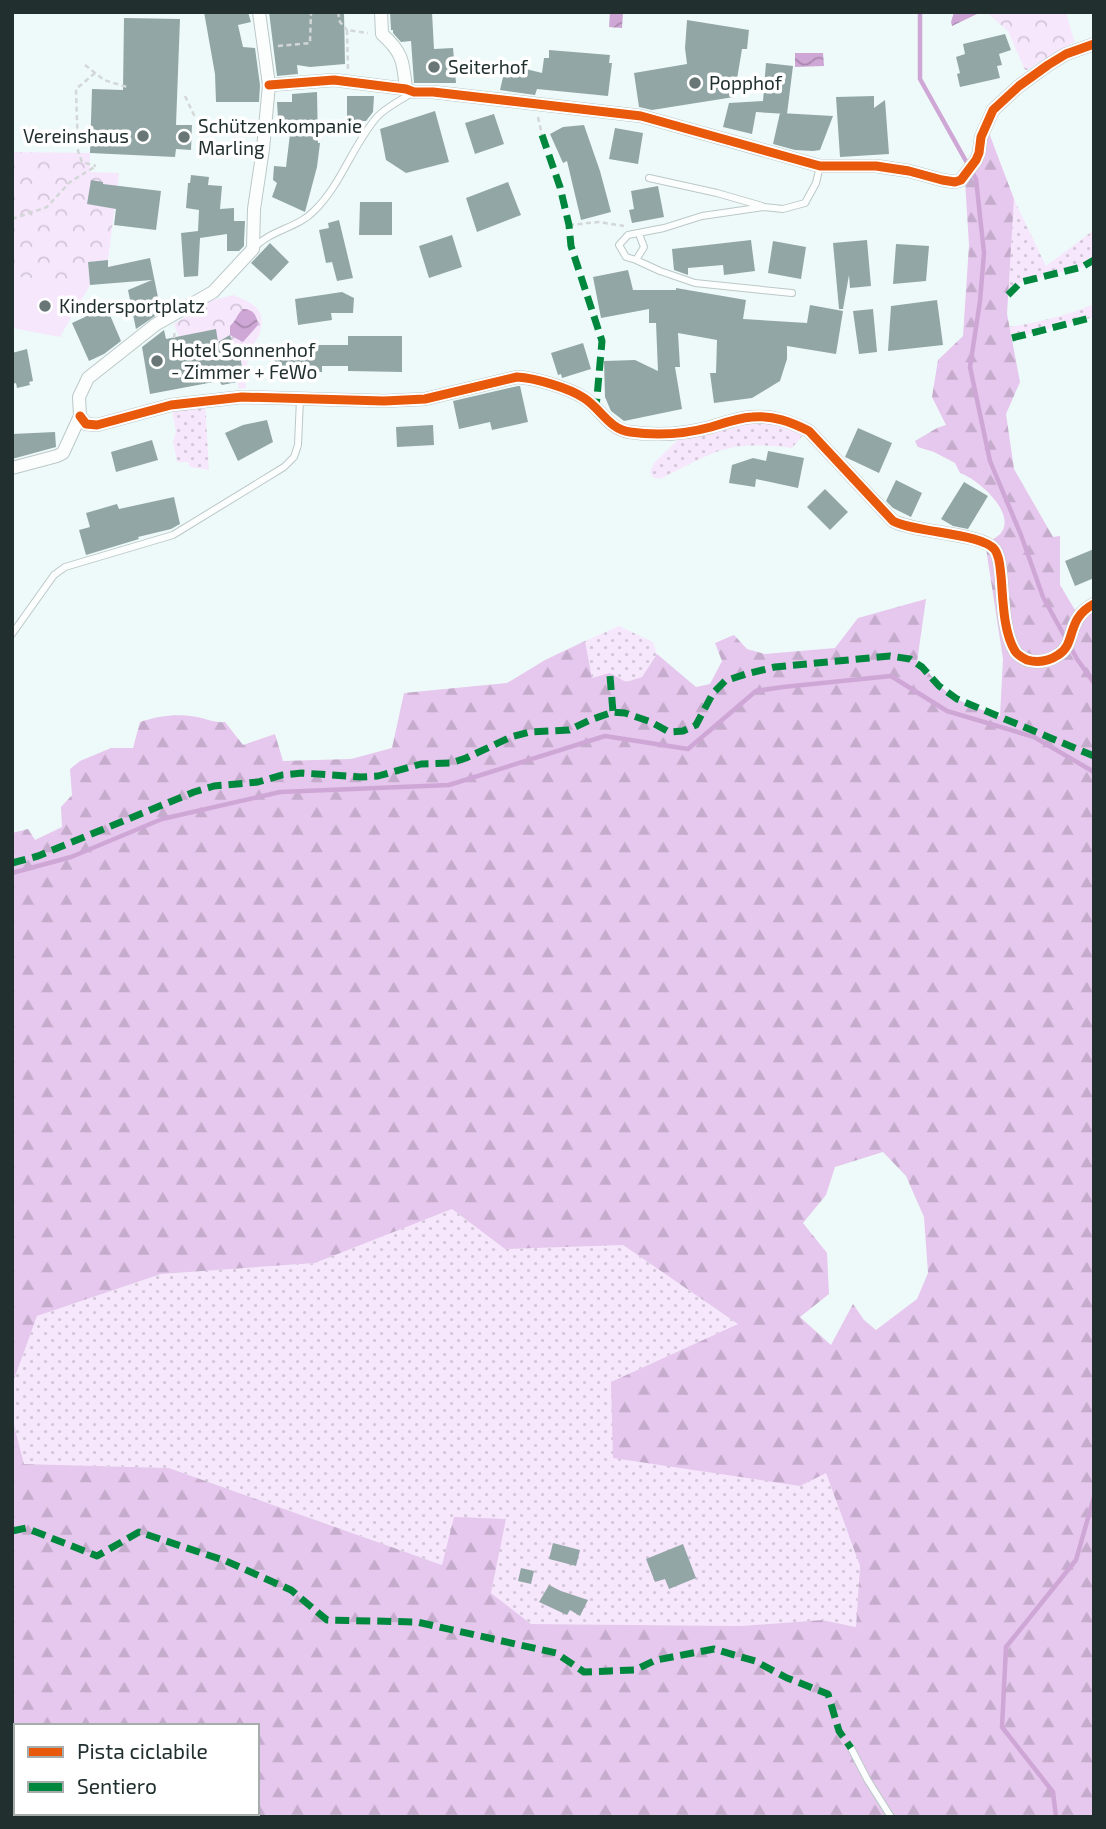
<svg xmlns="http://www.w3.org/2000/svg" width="1106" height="1829" font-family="'Exo 2',sans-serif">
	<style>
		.grass { fill: url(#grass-dots) }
		.forest { fill: url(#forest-firs); fill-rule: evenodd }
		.park { fill: url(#park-crowns) }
		.garden { fill: #f6e7fc }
		.water { fill: url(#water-waves) }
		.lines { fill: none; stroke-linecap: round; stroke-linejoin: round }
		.stream { stroke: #cfa7d6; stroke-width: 4.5 }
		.building { fill: #93a6a6 }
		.service-casing { stroke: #bbc8c7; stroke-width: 8 }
		.minor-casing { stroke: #bbc8c7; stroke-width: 14 }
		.path { stroke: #d3d7d7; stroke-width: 2.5; stroke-dasharray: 5 3.5; stroke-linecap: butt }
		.service { stroke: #fcfefe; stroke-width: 6 }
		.minor { stroke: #fcfefe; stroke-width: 12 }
		.quiet { stroke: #00873e; stroke-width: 7; stroke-dasharray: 14 7; stroke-linecap: butt }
		.cycleway-casing { stroke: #fff; stroke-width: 13 }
		.cycleway { stroke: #e8590c; stroke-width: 9 }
		.poi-dot { fill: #697676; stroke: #fff; stroke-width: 2.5 }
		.labels { text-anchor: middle; stroke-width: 7; stroke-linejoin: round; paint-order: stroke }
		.poi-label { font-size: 19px; fill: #212f2f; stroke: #fff; text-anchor: start }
	</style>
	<defs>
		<pattern id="grass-dots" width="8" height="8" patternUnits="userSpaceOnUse" patternTransform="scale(1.75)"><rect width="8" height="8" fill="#f6e7fc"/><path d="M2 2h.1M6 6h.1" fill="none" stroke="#d3c6d8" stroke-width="1.8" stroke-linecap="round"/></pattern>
		<pattern id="forest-firs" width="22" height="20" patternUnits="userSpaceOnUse" patternTransform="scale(1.75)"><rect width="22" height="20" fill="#e6c7ed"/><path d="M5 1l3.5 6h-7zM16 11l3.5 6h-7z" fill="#c5abcc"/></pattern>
		<pattern id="park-crowns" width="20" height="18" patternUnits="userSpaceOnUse" patternTransform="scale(1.75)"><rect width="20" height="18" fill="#f6e7fc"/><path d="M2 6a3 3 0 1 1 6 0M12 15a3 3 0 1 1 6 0" fill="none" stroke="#d3c6d8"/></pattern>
		<pattern id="water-waves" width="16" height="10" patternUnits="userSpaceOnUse" patternTransform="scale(1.75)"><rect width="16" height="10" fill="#cfa7d6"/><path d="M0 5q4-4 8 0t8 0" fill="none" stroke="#a888ae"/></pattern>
	</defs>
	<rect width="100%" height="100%" fill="#eefaf9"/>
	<!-- grass -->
	<path class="grass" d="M1014,199L1046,266L1094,230V260L1082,267L1021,282L1008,295Z
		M1094,304V317L1012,338L1009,327C1039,322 1066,316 1094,304Z
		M205,402L209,470L190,467L188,462H177L173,441L176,432L171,405Z
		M752,417L807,430L792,448C767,445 740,443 716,452C698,459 680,469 662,478C655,479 652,478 650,472L654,463L687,431Z
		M619,626L653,642L657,654L642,677L626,682L592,678L585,641Z
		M452,1209L505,1249L623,1245L738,1324L611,1382L826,1473L860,1566L856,1627L822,1620L740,1626L531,1624L491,1593L505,1519L442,1565L169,1468L24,1464L12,1417V1385L37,1316L161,1274L315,1263Z"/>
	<!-- forest -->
	<path class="forest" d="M986,125L1014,199L1007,314L1020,382L1006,414L1014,469L1053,537L1060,536V585L1078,615L1094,604V1817H12V1417L24,1464L169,1468L442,1565L454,1517L506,1519L491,1593L531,1624L740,1626L822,1620L856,1627L860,1566L826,1473L800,1486L613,1458L611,1382L738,1324L623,1245L505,1249L452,1209L315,1263L161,1274L37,1316L12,1385V833L28,829L35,840L62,827L61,807L72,795L70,769L80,761L111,748H133L140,722C158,716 178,713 197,717C207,719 215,723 225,722L243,745L275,734L283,761L351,759L392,748L404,693L507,683L545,660L585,641L592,678L610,673L626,682L642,677L657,654L696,687L710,684L722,661L715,643L734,635L747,649L765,654L835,648L858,618L926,599L917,662C927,668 932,678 940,686C956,702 979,709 1000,716L1003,659L985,542C1031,529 985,482 960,473L955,463L934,452L918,447L915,441L937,428L946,425L932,397L938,360L963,336L969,245L965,181L974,176ZM883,1152L906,1176L924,1217L928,1273L917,1299L876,1330L864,1320L853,1304L831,1345L800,1317L829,1294L827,1253L803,1223L826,1195L835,1167ZM16,1726H257V1813H16Z"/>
	<!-- park -->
	<path class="park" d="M986,12H1066L1075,44L1072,43L1027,70H1025L1008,31Z
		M12,152L90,153V172L119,173L108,260L88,262L90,285L12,276Z
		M233,295C253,303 268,309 259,335C257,340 253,344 251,349C246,361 246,376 246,388L239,389L235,371L242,367L239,350L235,351L230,336L218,342L215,329L179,337L174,324L209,301Z"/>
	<!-- garden -->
	<path class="garden" d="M12,276L90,285L60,337L12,328Z"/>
	<!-- water -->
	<path class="water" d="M610,12H623L622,28L609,27Z
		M954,12H976L977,14L952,26L951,22Z
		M795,53H823L824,66L795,67Z
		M243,309C253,309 257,315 258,325L243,342L230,335V326C236,321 237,314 243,309Z"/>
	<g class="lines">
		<!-- stream -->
		<path class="stream" d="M920,12V79L976,179L984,253L980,301L970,367L990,461L1021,535L1043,597L1077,659L1094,683
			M12,873L71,857L162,819L280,792L449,785L605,736L688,749L756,691L783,687L891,676L947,711L1034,737L1094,772
			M1056,1817L1053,1792L1002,1727L1006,1647L1076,1560L1094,1497"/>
	</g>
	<!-- building -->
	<path class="building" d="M204,12H248L251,22L238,25L243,47L255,48L260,85L259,102H216L215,74Z
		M269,12H344L345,64L310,67L297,65L298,74L277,76Z
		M390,12H432L434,49L453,48L456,83H414L411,41L401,42L393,33V30H391Z
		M124,18L180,19L176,125H192L191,150L176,149L175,157L90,153L92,89L123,90Z
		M687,20L749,30L747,49H742L734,97L652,110L639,107L634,73L687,64L685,48Z
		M1005,34L1011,50L999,54L1002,65L997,66L1000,78L960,87L957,74L960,73L956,57L965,54L963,44Z
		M549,50L610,55L609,63H612L608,96L537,89L535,95L500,90L506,64L542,73L544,58H549Z
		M766,63L793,66L787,114L756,112L752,134L723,127L729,103L763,101Z
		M317,92L318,143H320L317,167L305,212L272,197L277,183L273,180L274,166L286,167L290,134H279L277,102H292V94Z
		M347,96H374L373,112L366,121H347Z
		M874,96V108L885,100L889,154L840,157L836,97Z
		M435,111L449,162L406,173L386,160L380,129Z
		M780,113L833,116L820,150L813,151L795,150L773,144Z
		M494,114L504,144L475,154L465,123Z
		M584,125L600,171L611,212L581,220L567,161L563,163L550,134L563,127Z
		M615,128L643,133L638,164L609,159Z
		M191,175L209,177L208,185L222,186L220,209L234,208V221H245L244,241V246L239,251H227V234L200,238L198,276L184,277L181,233L198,231L199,210L186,208L188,183H190Z
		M91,180L103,182V184L161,191L156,230L114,225L116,209L87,204Z
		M508,182L521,215L477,232L466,198Z
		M658,186L664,217L632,223L629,210L634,209L631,191Z
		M360,202H392V235H359Z
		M339,220L353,278L337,281L332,262L326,263L319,230L329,228L328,223Z
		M452,235L462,267L429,278L419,246Z
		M751,240L755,271L724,275L723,265L688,268V275L674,270L672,249Z
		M867,240L871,286L850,288L849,275L843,309H839L833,243Z
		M773,241L806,247L801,279L768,273Z
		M270,243L289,262L271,281L251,263Z
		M896,244L929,246L926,281L893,284Z
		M150,258L161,312L136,329L128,290L152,280L90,285L88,262L108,260V267Z
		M628,270L633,290H676V288L746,300L743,319L807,323L810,305L843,311L836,354L787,346V359L780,381L752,398L714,403L710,373H716L717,340L678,333L680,367H675L682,409L624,421L611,411L605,397L604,361L635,360L658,371L656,323H649V309L601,318L593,277Z
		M342,292L354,298L353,313H331L332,320L298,325L295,299Z
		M937,300L943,345L888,351L891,306Z
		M104,301L121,341L104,354L89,361L72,323L85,317L83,310Z
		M873,309L877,352L859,354L853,311Z
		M216,329L218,342L230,335L235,351L239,349L242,368L235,371L237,382L222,385L219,381L150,394L142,347L164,330L166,339Z
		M348,336H402V372L348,371V366H322V372H292L282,375L274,359L292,349L291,345H348Z
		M583,343L591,369L562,378L561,374L558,375L551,353Z
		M27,349L33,381L29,382L30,385L17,388L16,383L12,384V353Z
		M518,386H520L528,422L492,430L490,422L459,429L453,401Z
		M267,420L273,442L238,461L225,433L243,425Z
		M433,425L434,445L397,447L396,427Z
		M858,428L892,443L879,473L845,457Z
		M55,432L56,447L12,459V434Z
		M152,440L158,460L116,472L111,452Z
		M768,451L804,458L798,488L756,479L755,487L729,483L732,465L753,458L766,461Z
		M896,480L922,493L911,517L893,508L886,501Z
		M964,482L988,496L968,529L953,526L941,519Z
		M825,489L848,512L830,530L807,507Z
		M174,497L180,524L171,529L138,537L139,539L86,555L79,530L90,527L86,513L117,504L119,509Z
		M1094,549V578L1075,586L1065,561Z
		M553,1543L580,1550L576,1566L549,1559Z
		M683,1544L696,1578L669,1589L665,1579L655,1582L646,1559Z
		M521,1568L534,1571L531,1584L518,1581Z
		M549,1585L561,1591L588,1600L580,1616L570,1610L567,1615L539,1602Z"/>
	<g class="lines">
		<!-- service casing -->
		<g class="service-casing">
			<path id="service" d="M649,178L717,193L762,206
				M639,234L644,247L636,260L660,271L695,283L792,293
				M254,248C270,230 298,228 314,211C341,185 352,146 377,117C386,107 401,100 412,93
				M636,260L626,257L619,245L628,235L664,228L702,216L764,207L783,209L805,203L816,183L820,166
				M12,634L54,575L65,567L173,535L284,467L294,457L298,445L300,399
				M851,1748L867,1779L891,1817"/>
		</g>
		<!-- minor casing -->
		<g class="minor-casing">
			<path id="minor" d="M381,12L382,34C403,53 403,61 406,89
				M269,85L334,80L406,89L414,92H433L641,116L820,166H876L909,171L942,180L955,182L961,180L976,160L979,153L981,137L993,110L1019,86L1048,65L1066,54L1094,44
				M80,416L86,424L97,425L171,405L242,397L384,401L425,399L517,377C535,378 569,388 584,398C601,409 609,429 630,432C657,436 685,434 711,427C724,423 738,418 752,417C773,415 791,422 809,431L893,521C916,533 983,533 995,550C1000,557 1000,568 1001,576C1003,598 1003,632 1015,651C1017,655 1023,658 1027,660C1038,663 1049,661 1058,655C1077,644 1065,619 1094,604
				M12,468L57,456L63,453L80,416L79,397L88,378L155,325L213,292L253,249L254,209L263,149L269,85L259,12"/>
		</g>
		<!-- path -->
		<path class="path" d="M338,12L340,22L347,30
			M278,46L310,43L311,12
			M85,65L104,80L127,87
			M348,69L347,30L368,33
			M95,73L76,89L78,151L82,162L96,166
			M185,96L194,115L214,128
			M538,117L542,135
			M12,219L47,207L70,182L96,166
			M569,225L599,222L624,226
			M174,338L175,330"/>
		<!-- service -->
		<use href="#service" class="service"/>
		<!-- minor -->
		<use href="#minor" class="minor"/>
		<!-- quiet -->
		<path class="quiet" d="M542,135L560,187L569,225L571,246L602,341L596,408
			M1008,295L1021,282L1082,267L1094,260
			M1012,338L1094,317
			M610,676L613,712
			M12,863L38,856L194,792L214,786L258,782L282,775L302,773L361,777L378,776L421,764L451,763L466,758L511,737L530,732L569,730L590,720L613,712L625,713L651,722L669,732L683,731L696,725L713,693L725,681L746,674L775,667L890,656L910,659L922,667L939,686L957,699L1094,756
			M12,1531L26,1528L97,1556L139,1532L226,1561L291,1590L327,1620L417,1622L556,1653L584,1672L635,1670L656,1660L714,1649L755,1661L787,1678L828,1694L839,1731L851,1748"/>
		<!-- cycleway casing -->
		<g class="cycleway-casing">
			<path id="cycleway" d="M269,85L334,80L406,89L414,92H433L641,116L820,166H876L909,171L942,180L955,182L961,180L976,160L979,153L981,137L993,110L1019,86L1048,65L1066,54L1094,44
				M80,416L86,424L97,425L171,405L242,397L384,401L425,399L517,377C535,378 569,388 584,398C601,409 609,429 630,432C657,436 685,434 711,427C724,423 738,418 752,417C773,415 791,422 809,431L893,521C916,533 983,533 995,550C1000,557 1000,568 1001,576C1003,598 1003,632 1015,651C1017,655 1023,658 1027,660C1038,663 1049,661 1058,655C1077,644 1065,619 1094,604"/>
		</g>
		<!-- cycleway -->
		<use href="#cycleway" class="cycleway"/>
	</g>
	<!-- markers -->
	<g class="poi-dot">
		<circle cx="434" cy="67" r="7"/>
		<circle cx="695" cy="83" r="7"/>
		<circle cx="143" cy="136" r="7"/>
		<circle cx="184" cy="137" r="7"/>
		<circle cx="45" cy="306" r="7"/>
		<circle cx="157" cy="361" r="7"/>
	</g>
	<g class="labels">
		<!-- poi labels -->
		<g class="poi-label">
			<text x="448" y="74">Seiterhof</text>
			<text x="709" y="90">Popphof</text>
			<text x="198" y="133">Schützenkompanie<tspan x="198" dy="22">Marling</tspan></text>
			<text x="129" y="143" text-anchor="end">Vereinshaus</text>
			<text x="59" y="313">Kindersportplatz</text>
			<text x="171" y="357">Hotel Sonnenhof<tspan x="171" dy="22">- Zimmer + FeWo</tspan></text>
		</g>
	</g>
	<!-- border -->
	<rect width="1106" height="1829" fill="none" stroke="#212f2f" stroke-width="28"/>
	<!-- legend -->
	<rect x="14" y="1724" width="245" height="91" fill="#ffffff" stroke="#a6acac" stroke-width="2"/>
	<rect x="28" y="1747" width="35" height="10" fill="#e8590c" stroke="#a6acac" stroke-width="2"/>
	<text x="77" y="1759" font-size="21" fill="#212f2f">Pista ciclabile</text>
	<rect x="28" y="1782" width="35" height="10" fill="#00873e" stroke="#a6acac" stroke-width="2"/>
	<text x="77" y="1794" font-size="21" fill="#212f2f">Sentiero</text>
</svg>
